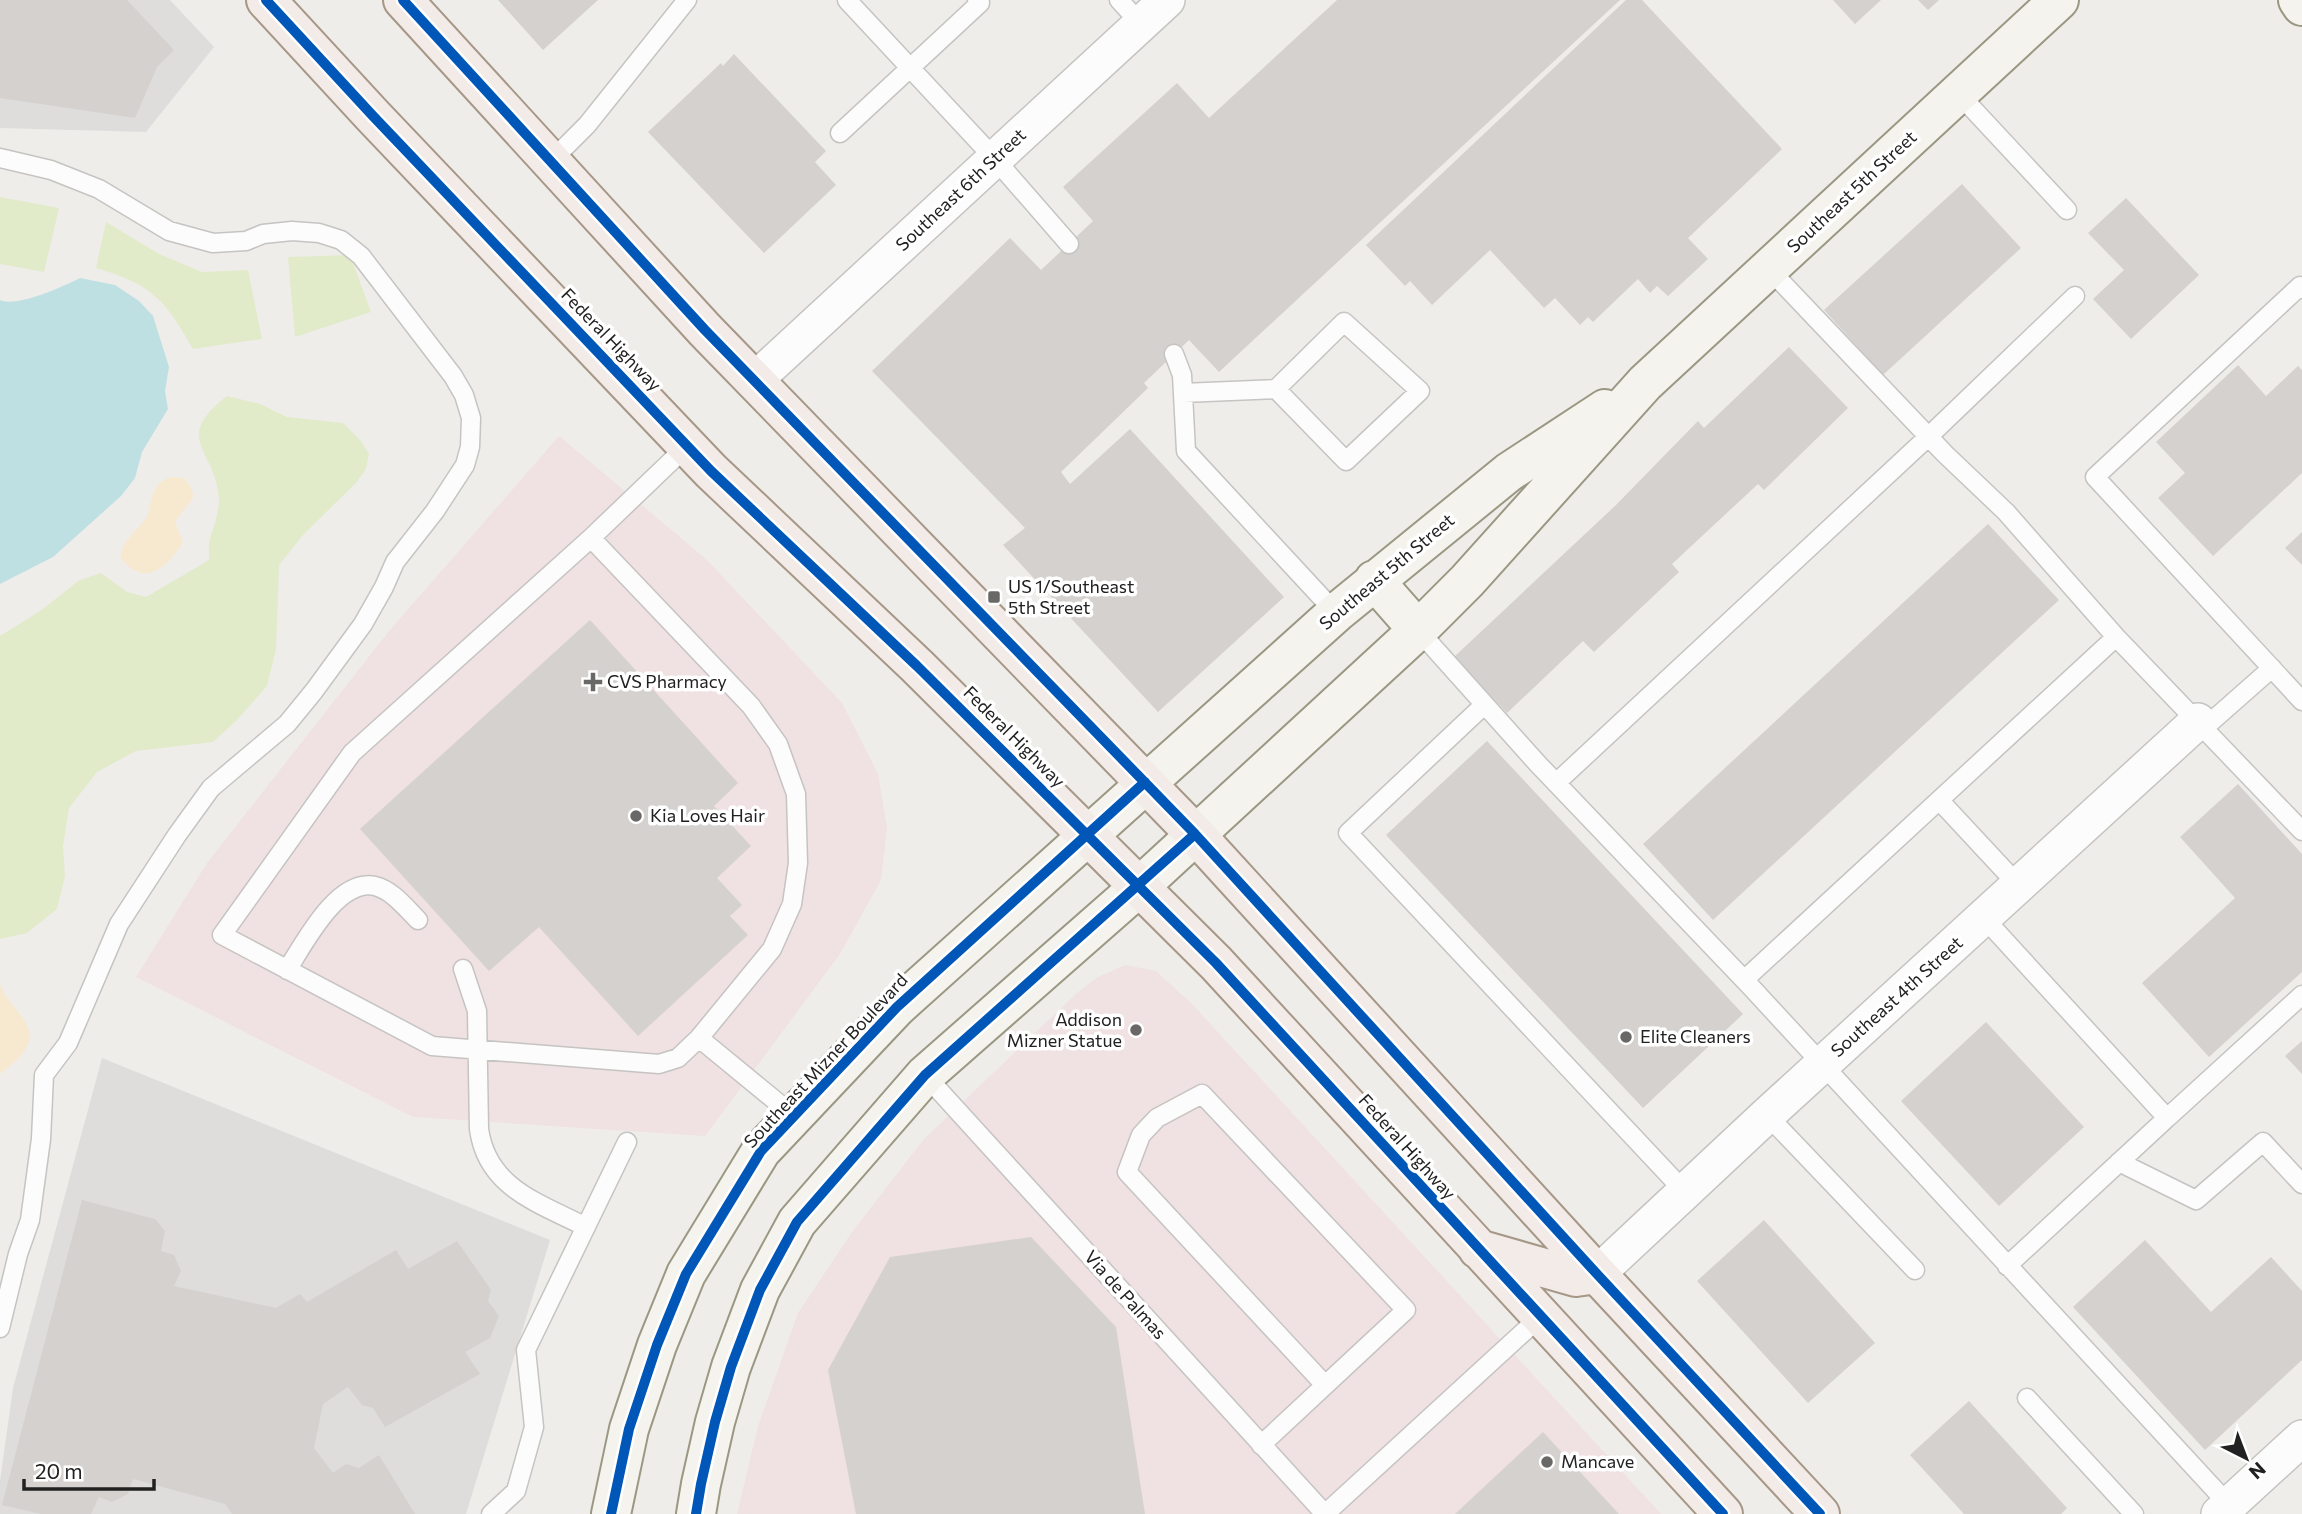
<svg xmlns="http://www.w3.org/2000/svg" width="2302" height="1514" font-family="Commissioner,sans-serif">
	<style>
		.residential { fill: #dedddb }
		.commercial { fill: #f0e1e2 }
		.grass { fill: #e1ebca }
		.sand { fill: #f7e9d0 }
		.water { fill: #bfe0e2 }
		.building { fill: #d4d1cf }
		.lines { fill: none; stroke-linecap: round; stroke-linejoin: round }
		.lane-casing { stroke: #c5c4c2; stroke-width: 21 }
		.street-casing { stroke: #c5c4c2; stroke-width: 38 }
		.secondary-casing { stroke: #9a9882; stroke-width: 42 }
		.primary-casing { stroke: #a69786; stroke-width: 42 }
		.lane { stroke: #fdfcfc; stroke-width: 18 }
		.street { stroke: #fdfcfc; stroke-width: 35 }
		.secondary { stroke: #f4f3ed; stroke-width: 38 }
		.primary { stroke: #f2ebe7; stroke-width: 38 }
		.cycleway-casing { stroke: #fff; stroke-width: 15 }
		.cycleway { stroke: #0057b8; stroke-width: 10 }
		.poi-dot { fill: #696867; stroke: #fff; stroke-width: 2.5 }
		.labels { text-anchor: middle; stroke-width: 7; stroke-linejoin: round; paint-order: stroke }
		.street-label { font-size: 18px; fill: #212121; stroke: #fff }
		.poi-label { font-size: 18px; fill: #212121; stroke: #fff; text-anchor: start }
	</style>
	<rect width="100%" height="100%" fill="#efedea"/>
	<!-- residential -->
	<path class="residential" d="M0,0H170L214,47L146,132L0,128Z
		M102,1058L550,1240L466,1514H0V1481L13,1388Z"/>
	<!-- commercial -->
	<path class="commercial" d="M559,436L706,559L842,703L878,774L887,828L881,880L840,954L705,1136L413,1117L136,977L207,863L389,631Z
		M1125,965L1156,971L1192,1004L1661,1514H737L758,1426L798,1313L852,1232L924,1139L1077,993L1096,978Z"/>
	<!-- grass -->
	<path class="grass" d="M0,197L59,208L44,272L0,264Z
		M106,222L159,254L202,272L248,270L262,339L193,349C164,299 153,285 96,268Z
		M350,255L371,312L295,337L288,257Z
		M227,396L260,404L287,417L343,423L360,440L369,454L366,469L356,483L304,534L279,565L276,650L267,686L236,721L213,742L136,751L97,772L69,808L63,846L65,876L57,909L27,933L0,939V636L43,609L78,581L101,573L127,592L146,597L209,560C209,553 208,546 210,539C213,527 219,514 219,501C217,448 170,441 227,396Z"/>
	<!-- sand -->
	<path class="sand" d="M169,477L184,478C203,501 188,500 175,522L183,542C167,568 144,589 120,557L124,544L147,517L152,496L158,484Z
		M0,984C11,1014 49,1026 17,1060C12,1065 5,1069 0,1074Z"/>
	<!-- water -->
	<path class="water" d="M80,278L115,285L139,301L153,316L169,367L165,391L168,409L142,452L135,478L121,496L53,557L0,584V300C17,308 64,286 80,278Z"/>
	<!-- building -->
	<path class="building" d="M0,0H127L174,50L157,67L135,118L0,98Z
		M498,0H598L543,50Z
		M1337,0H1620L1219,372L1189,340L1144,383L1148,388L1061,472L1070,484L1130,429L1284,597L1158,712L1003,545L1025,528L872,371L1010,238L1041,270L1093,221L1063,187L1177,83L1209,118Z
		M1626,0H1642L1782,149L1688,238L1708,259L1668,296L1657,286L1650,293L1638,279L1593,322L1588,317L1580,325L1555,298L1544,308L1490,250L1432,305L1410,281L1405,286L1366,245Z
		M1833,0H1881L1855,24Z
		M1918,0H1939L1928,10Z
		M734,54L826,151L815,162L836,185L764,253L648,132L721,63L723,66Z
		M1962,184L2021,248L1883,375L1824,310Z
		M2126,198L2199,275L2131,339L2093,299L2124,270L2088,233Z
		M1789,347L1848,408L1764,490L1758,484L1672,564L1679,572L1594,652L1583,641L1507,713L1454,657L1616,505L1698,421L1704,428Z
		M2238,365L2266,396L2298,366L2302,370V473L2213,556L2158,498L2185,473L2156,442Z
		M1988,524L2059,600L1713,920L1643,844Z
		M2302,532V565L2285,548Z
		M590,620L738,783L714,806L751,846L717,878L742,905L730,916L748,935L638,1036L539,927L489,971L360,829Z
		M1487,741L1743,1014L1643,1108L1386,835Z
		M2238,784L2302,854V972L2209,1057L2142,983L2235,898L2180,837Z
		M1986,1022L2084,1127L1999,1206L1901,1101Z
		M2302,1041V1074L2285,1056Z
		M82,1200L155,1219L165,1231L161,1251L174,1255L181,1271L174,1286L276,1308L300,1294L307,1302L396,1250L408,1269L457,1241L491,1290L488,1301L499,1316L490,1338L465,1352L480,1374L385,1427L373,1408L362,1405L348,1387L323,1404L314,1448L333,1473L346,1464L359,1468L379,1455L415,1514H232L225,1504L133,1479L128,1494L112,1502L99,1497L91,1514H41L2,1505Z
		M1764,1220L1875,1343L1808,1403L1697,1281Z
		M1031,1237L1116,1327L1145,1514H856L828,1370L890,1257Z
		M2145,1240L2211,1312L2271,1257L2302,1291V1360L2205,1450L2073,1307Z
		M1969,1401L2067,1508L2061,1514H1964L1910,1455Z
		M1543,1432L1619,1514H1455Z"/>
	<g class="lines">
		<!-- lane casing -->
		<g class="lane-casing">
			<path id="lane" d="M847,0L995,159L1069,244
				M1119,0L1141,24
				M1958,93L2067,210
				M840,133L980,3L977,0
				M0,158L51,170L99,189L169,231L213,243L246,241L263,234L292,231L319,233L341,240L361,256L453,376L464,395L471,418L470,447L465,465L435,511L395,562L384,587L363,624L314,691L287,724L211,788L177,835L119,924L68,1043L44,1075L41,1139L30,1220L18,1254L0,1328
				M551,161L587,125L687,0
				M1769,269L1945,454L2006,512L2116,637L2302,831
				M2302,289L2300,286L2095,477L2302,701
				M1344,322L1420,391L1346,461L1276,389Z
				M1174,354L1182,375L1186,451L1336,613
				M1183,393L1276,389
				M591,538L751,706L778,744L796,794L798,863L792,904L772,949L699,1038L678,1058L659,1064L432,1046L222,935L352,753L591,538L687,446
				M1418,630L1537,763L1751,987L2229,1505
				M1484,705L1348,833L1685,1192
				M2204,728L2272,668
				M1556,783L1928,437L2075,296
				M1939,800L2019,886
				M1984,918L2167,1118L2302,995
				M463,969L477,1011L479,1129C487,1188 539,1203 586,1227
				M287,970C304,944 337,878 375,886C392,890 406,908 418,920
				M1744,980L2116,637
				M699,1038L794,1116
				M925,1075L1325,1514
				M1767,1115L1915,1270
				M2119,1162L2196,1200L2263,1142L2302,1184
				M2007,1266L2167,1118
				M2027,1398L2134,1514
				M1261,1445L1406,1310L1202,1094L1157,1118L1141,1135L1127,1172L1325,1385
				M491,1514L516,1491L534,1427L526,1350L627,1142
				M1325,1514L1540,1317"/>
		</g>
		<!-- street casing -->
		<g class="street-casing">
			<path id="street" d="M755,380L1167,0
				M1597,1274L1767,1115L2198,721
				M2219,1514L2302,1438"/>
		</g>
		<!-- secondary casing -->
		<g class="secondary-casing">
			<path id="secondary" d="M2298,0L2302,6
				M1374,580L1418,630
				M611,1514L629,1429L657,1345L686,1274L761,1151L897,1007L1336,613L1509,472L1605,409
				M696,1514L701,1484L715,1422L731,1367L760,1290L797,1222L925,1075L1139,887L1418,630L1467,581L1645,383L2059,0"/>
		</g>
		<!-- primary casing -->
		<g class="primary-casing">
			<path id="primary" d="M266,0L373,116L711,471L917,666L1216,963L1723,1514
				M403,0L705,330L1195,834L1597,1274L1820,1514
				M1478,1249L1576,1277L1597,1274"/>
		</g>
		<!-- lane -->
		<use href="#lane" class="lane"/>
		<!-- street -->
		<use href="#street" class="street"/>
		<!-- secondary -->
		<use href="#secondary" class="secondary"/>
		<!-- primary -->
		<use href="#primary" class="primary"/>
		<!-- cycleway casing -->
		<g class="cycleway-casing">
			<path id="cycleway" d="M266,0L373,116L711,471L917,666L1216,963L1723,1514
				M403,0L705,330L1195,834L1597,1274L1820,1514
				M611,1514L629,1429L657,1345L686,1274L761,1151L897,1007L1145,782
				M696,1514L701,1484L715,1422L731,1367L760,1290L797,1222L925,1075L1195,834"/>
		</g>
		<!-- cycleway -->
		<use href="#cycleway" class="cycleway"/>
	</g>
	<!-- markers -->
	<g class="poi-dot">
		<rect x="987" y="590" width="14" height="14" rx="3.5"/>
		<path d="M589.5 671.5h7v7h7v7h-7v7h-7v-7h-7v-7h7z"/>
		<circle cx="636" cy="816" r="7"/>
		<circle cx="1136" cy="1030" r="7"/>
		<circle cx="1626" cy="1037" r="7"/>
		<circle cx="1547" cy="1462" r="7"/>
	</g>
	<g class="labels">
		<!-- street labels -->
		<g class="street-label">
			<text transform="translate(961 190) rotate(-43)" y="6">Southeast 6th Street</text>
			<text transform="translate(1852 192) rotate(-43)" y="6">Southeast 5th Street</text>
			<text transform="translate(611 340) rotate(46)" y="6">Federal Highway</text>
			<text transform="translate(1387 572) rotate(-40)" y="6">Southeast 5th Street</text>
			<text transform="translate(1014 737) rotate(45)" y="6">Federal Highway</text>
			<text transform="translate(1897 997) rotate(-42)" y="6">Southeast 4th Street</text>
			<text transform="translate(826 1061) rotate(-47)" y="6">Southeast Mizner Boulevard</text>
			<text transform="translate(1407 1147) rotate(48)" y="6">Federal Highway</text>
			<text transform="translate(1125 1295) rotate(48)" y="6">Via de Palmas</text>
		</g>
		<!-- poi labels -->
		<g class="poi-label">
			<text x="1008" y="593">US 1/Southeast<tspan x="1008" dy="21">5th Street</tspan></text>
			<text x="607" y="688">CVS Pharmacy</text>
			<text x="650" y="822">Kia Loves Hair</text>
			<text x="1122" y="1026" text-anchor="end">Addison<tspan x="1122" dy="21">Mizner Statue</tspan></text>
			<text x="1640" y="1043">Elite Cleaners</text>
			<text x="1561" y="1468">Mancave</text>
		</g>
	</g>
	<!-- north arrow -->
	<g transform="translate(2246 1458) rotate(138)" stroke="#ffffff" stroke-width="5" paint-order="stroke">
	<path d="M0-5L12 26L0 18L-12 26Z" fill="#212121"/>
	<text y="-10" font-size="19" font-weight="bold" text-anchor="middle" fill="#212121">N</text>
	</g>
	<!-- scale -->
	<path d="M24 1479v10h130v-10" fill="none" stroke="#212121" stroke-width="3.5"/>
	<text x="35" y="1479" font-size="21" fill="#212121" stroke="#ffffff" stroke-width="5" paint-order="stroke">20 m</text>
</svg>
